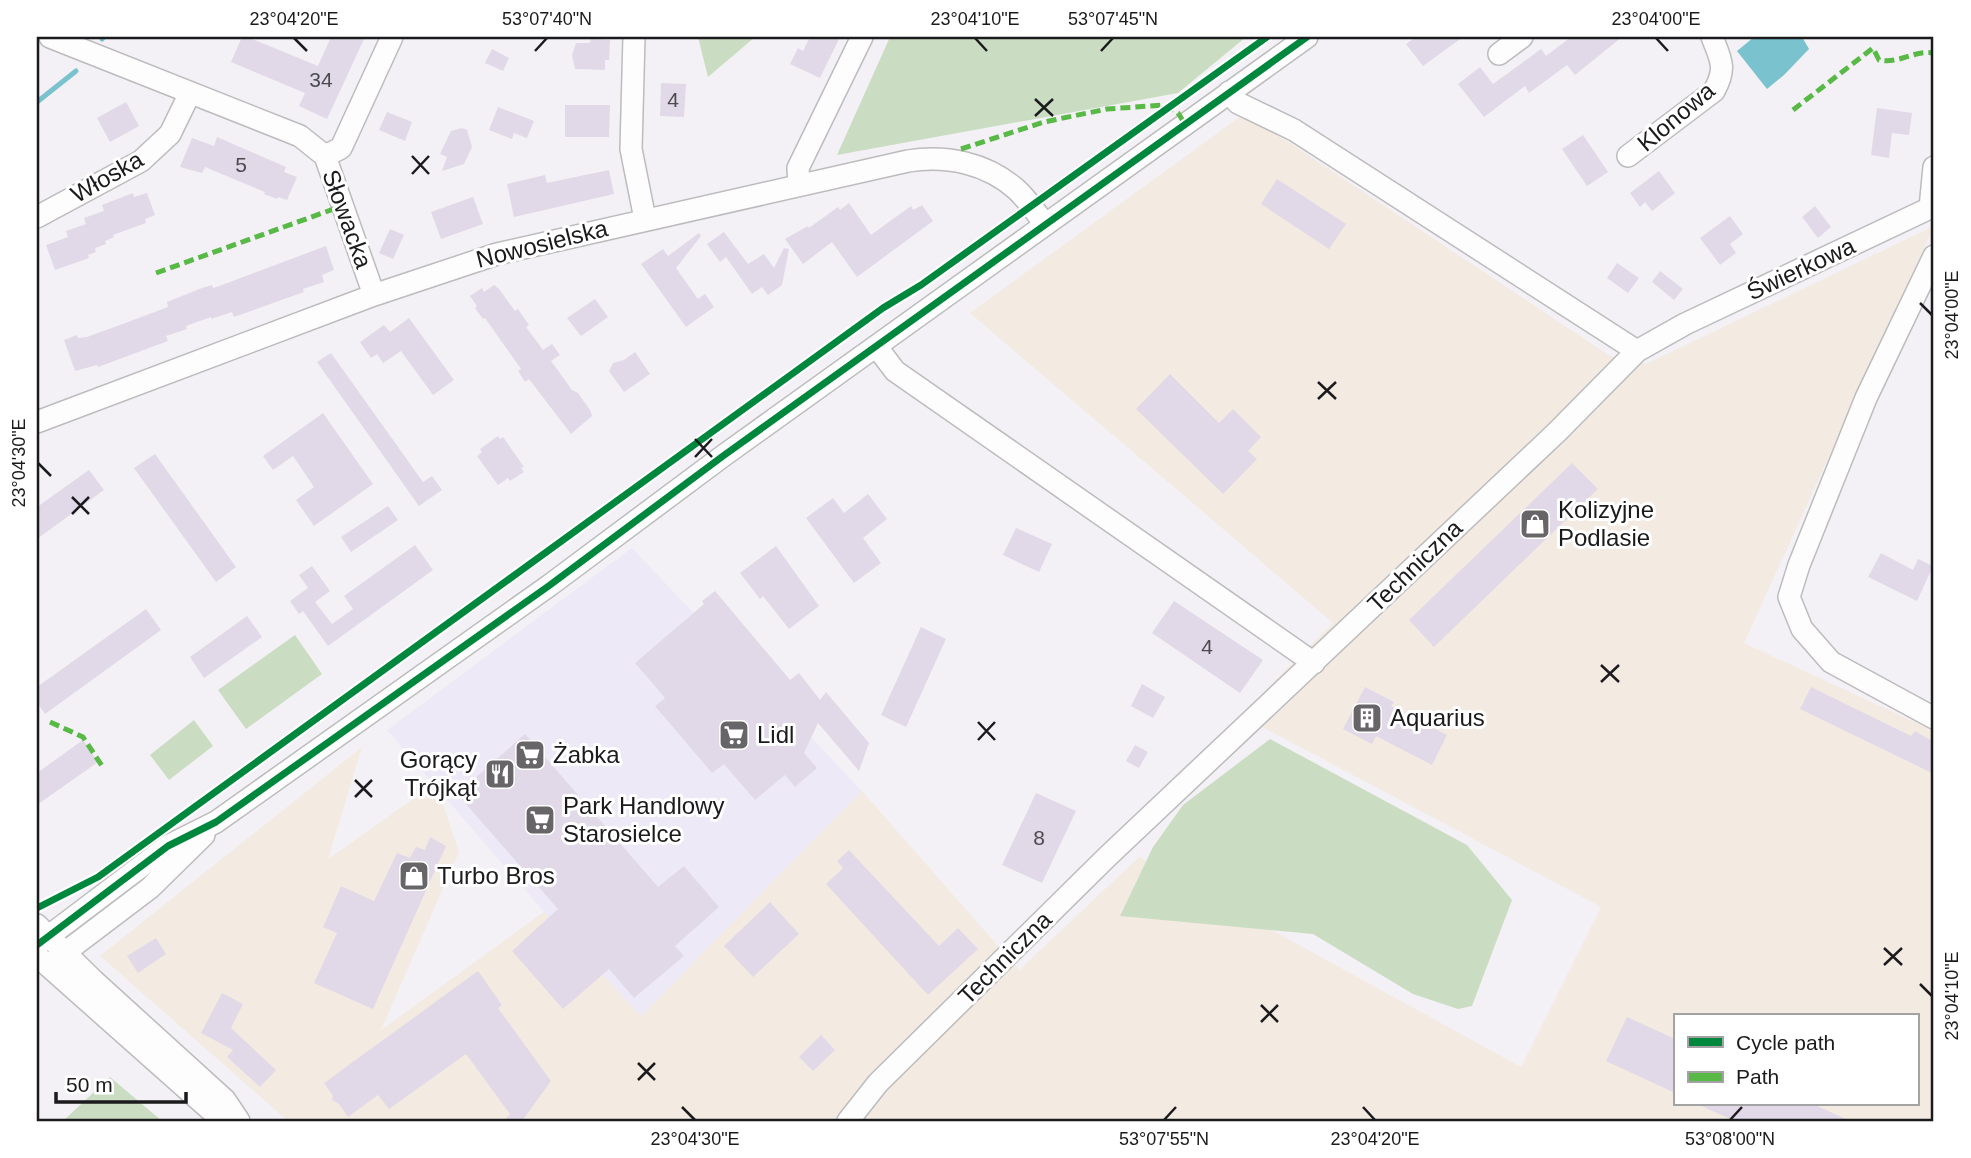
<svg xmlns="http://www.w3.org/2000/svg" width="1971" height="1158" font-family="Helvetica,sans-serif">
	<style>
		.commercial { fill: #eee9f7 }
		.industrial { fill: #f3ebe2; fill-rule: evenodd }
		.green { fill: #caddc2 }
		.water { fill: #79c2ce }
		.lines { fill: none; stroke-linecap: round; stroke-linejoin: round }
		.stream { stroke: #79c2ce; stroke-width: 5 }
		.building { fill: #e1d9e7 }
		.minor-casing { stroke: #bcbbbd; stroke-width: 24 }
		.minor { stroke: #fdfdfe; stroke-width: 21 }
		.quiet { stroke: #58b947; stroke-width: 5; stroke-dasharray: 10 5; stroke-linecap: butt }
		.cycleway-casing { stroke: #fff; stroke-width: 11 }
		.cycleway { stroke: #00873e; stroke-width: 7 }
		.ticks { fill: none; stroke: #1b1a1c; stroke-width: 2.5 }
		.labels { text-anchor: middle; stroke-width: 6; stroke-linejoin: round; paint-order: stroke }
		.number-label { font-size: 21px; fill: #4c4a4f }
		.street-label { font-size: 24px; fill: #1b1a1c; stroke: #fff }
		.poi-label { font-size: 24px; fill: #1b1a1c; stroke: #fff; text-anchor: start }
		.neatline { fill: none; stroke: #1b1a1c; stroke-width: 2.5 }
		.ticks-label { font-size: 18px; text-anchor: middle; fill: #1b1a1c }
	</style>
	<rect width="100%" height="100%" fill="#f3f1f5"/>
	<!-- commercial -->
	<path class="commercial" d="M632,548L862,791L641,1017L544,912L387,730Z"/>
	<!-- industrial -->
	<path class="industrial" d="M1245,113L1610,356L1646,364L1934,226L1744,643L1934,731V1121H288L100,956L362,747L328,859L436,783L459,852L381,1030L544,912L641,1016L862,791L1019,970L1139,857L1521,1067L1601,907L1240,715L1333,623L970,313ZM1675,1016H1917V1104H1675Z"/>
	<!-- green -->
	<path class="green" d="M698,37H755L708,77Z
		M890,37H1246L1178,93L837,155Z
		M295,635L322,674L246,729L218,690Z
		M194,720L213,746L169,780L150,755Z
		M1270,739L1467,845L1512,900L1472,1006L1458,1009L1413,994L1313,934L1120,916L1153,847L1183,805Z
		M110,1077L162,1121H63Z"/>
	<!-- water -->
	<path class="water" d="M1754,37H1802L1809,49L1784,75L1767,89L1737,51Z"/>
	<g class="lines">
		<!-- stream -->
		<path class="stream" d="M102,39L104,37
			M37,102L76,71"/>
	</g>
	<!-- building -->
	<path class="building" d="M242,37H247L318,66L331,37H365L327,119L299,106L305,93L231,62Z
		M810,37H840L820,78L790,64L798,48L803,51Z
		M1416,37H1463L1423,66L1406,44Z
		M1571,37H1622L1575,75L1567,65L1529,93L1525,86L1484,117L1458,84L1480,67L1493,84L1541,49L1546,56Z
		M591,39L610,40L609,60H605V70L575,69L572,55L576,43H590Z
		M492,49L509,58L503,71L485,63Z
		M661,83L686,84L684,117L660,116Z
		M126,102L139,126L110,142L97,118Z
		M565,105H610L609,137H565Z
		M498,107L534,121L527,138L514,133L512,139L489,130Z
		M1877,108L1912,113L1909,135L1892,133L1889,158L1871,155Z
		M387,112L412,122L405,141L379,130Z
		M462,128L467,130L472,147L464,164L442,171L447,157L440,154L451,131Z
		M1583,135L1608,172L1587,186L1562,149Z
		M217,137L286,167L284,172L297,177L287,200L278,197L277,199L264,194L265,192L205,167L202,173L180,167L192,138L214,146Z
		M609,170L614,194L514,217L507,184L545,175L547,183Z
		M1659,171L1675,193L1652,211L1645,202L1640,207L1630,193Z
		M1277,179L1346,224L1329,249L1261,204Z
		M133,193L134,197L147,193L155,215L145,219L146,223L113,235L114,237L105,241L106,244L95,248L96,252L88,255L89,258L55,270L46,245L68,237L66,231L86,224L84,218L104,211L102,205Z
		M473,197L483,224L441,239L431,212Z
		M849,203L871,235L911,206L913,210L922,205L933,221L857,277L832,242L803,264L785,239L808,226L809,228L838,207L840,210Z
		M1815,206L1831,227L1818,238L1802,217Z
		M1730,216L1743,234L1730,244L1736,253L1720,265L1700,238Z
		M390,229L404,235L393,259L379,253Z
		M724,232L748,264L764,254L774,268L784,248L789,249L782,285L768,295L762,287L752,294L726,257L720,262L707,244Z
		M699,233L701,236L676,268L698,299L705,294L714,307L686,327L641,264L663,249L668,256Z
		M326,246L334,270L322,275L324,282L303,289L304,292L234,317L232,312L211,319V317L186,326L187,329L166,336L168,341L98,367L97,365L75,371L64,340L77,335L78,338L87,337L128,322L168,307L167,302L202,288L212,285L213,288L222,285Z
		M1617,263L1639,278L1628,293L1607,278Z
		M1660,271L1683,289L1674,300L1652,282Z
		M494,285L499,289L515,311L518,309L529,325L526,327L543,350L552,344L560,355L551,361L572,390L578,393L590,410L592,416L571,434L529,379L525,382L518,371L521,369L485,318L483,319L475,308L477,306L470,296L482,288L484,292Z
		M595,299L608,317L581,336L567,318Z
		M409,318L454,380L433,395L401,351L383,363L377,354L371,358L360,342L384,325L390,332Z
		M635,352L650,374L624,392L609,371L613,363L624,360Z
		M331,353L423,482L432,476L442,490L419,506L317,362Z
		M1170,374L1219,423L1233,409L1261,437L1248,451L1257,459L1223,494L1136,409Z
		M323,413L373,484L314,526L296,500L314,487L293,456L273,470L263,456Z
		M498,436L500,439L503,437L524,467L521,468L524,472L510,481L508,478L498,485L477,456L482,452L480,449Z
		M155,454L236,567L216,582L134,468Z
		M1572,463L1598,489L1434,647L1409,620Z
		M89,470L104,490L37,539V507Z
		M868,494L887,519L863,538L881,563L854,583L806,518L833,498L844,513Z
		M388,506L398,520L351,552L341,537Z
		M1016,528L1052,544L1039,572L1003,555Z
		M415,545L433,570L328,646L303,611L299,614L290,601L308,588L299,575L312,566L330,591L315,602L332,624L353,609L344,596Z
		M776,546L819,606L789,629L763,596L760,599L740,573Z
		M1881,553L1913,570L1918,559L1933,566L1917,601L1868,577Z
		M715,591L790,680L799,673L820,700L826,692L869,743L859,771L818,723L804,753L817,768L795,787L785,775L755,800L724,764L712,773L655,706L665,698L635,663L704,604L702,601Z
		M1174,601L1263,660L1240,693L1152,633Z
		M146,609L161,630L45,714L37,702V687Z
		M247,616L262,637L204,678L190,657Z
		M921,627L946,639L906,727L881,715Z
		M1142,684L1165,697L1153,718L1131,706Z
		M1365,687L1394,702L1391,706L1447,735L1432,765L1376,736L1372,744L1343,729Z
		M1811,687L1911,736L1915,731L1934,742V774L1800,709Z
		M525,734L658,887L684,866L719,907L675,946L684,956L634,998L609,969L563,1009L512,951L558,909L457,794Z
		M83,740L98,762L37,805V773Z
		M1135,745L1148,752L1139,768L1126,761Z
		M1036,793L1076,811L1042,883L1002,865Z
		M430,837L446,846L373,1009L314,983L337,933L323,927L341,886L374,901L397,853L410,858L416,847L425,850Z
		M849,850L939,946L958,928L978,949L928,995L826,884L843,868L837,861Z
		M770,902L799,934L753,977L724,946Z
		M156,938L166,954L138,973L127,956Z
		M478,971L502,1005L498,1008L551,1081L522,1121H504L510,1114L466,1054L389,1109L378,1095L348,1117L339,1104L332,1100L333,1096L324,1083Z
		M222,993L243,1004L231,1028L276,1070L260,1087L227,1057L233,1050L201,1033Z
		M1627,1017L1675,1039V1093L1606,1061Z
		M821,1035L835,1050L813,1071L799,1057Z
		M1697,1104H1813L1850,1121H1735Z"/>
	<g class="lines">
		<!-- minor casing -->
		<g class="minor-casing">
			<path id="minor" d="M50,37L300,136L325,156
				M634,37L631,149L645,219
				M1499,54L1522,37
				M1229,92L1238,103L1294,130L1637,351
				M325,156L374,295
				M325,156L341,148L392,37
				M1628,156L1714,91C1727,68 1721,60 1712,37
				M799,184L798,168L862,37
				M37,217L141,161L170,134L190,93
				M1934,256L1866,398L1799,565L1789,597L1802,629L1831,662L1934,718
				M876,346L895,371L1314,663
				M37,422L374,295L497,254L908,161C947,155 987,163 1017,190C1028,200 1036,213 1045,224
				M37,925L94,981L225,1100L239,1121
				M37,945L168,846L216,822L550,585L723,456L1307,37
				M37,956L215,1114L234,1121
				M55,960L150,888L204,835
				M848,1121L878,1083L1108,856L1557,432L1637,351L1685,324L1930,208L1934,167"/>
		</g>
		<!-- minor -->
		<use href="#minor" class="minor"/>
		<!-- quiet -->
		<path class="quiet" d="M1793,110L1873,48L1879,60C1900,64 1913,50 1934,53
			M961,149L1044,122L1107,109L1165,105L1178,113L1185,124
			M156,273L342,206
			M50,722L83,737L104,769"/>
		<!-- cycleway casing -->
		<g class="cycleway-casing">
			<path id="cycleway" d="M37,908L98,877L883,308L921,285L1267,37
				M37,945L168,846L216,822L550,585L723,456L1307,37"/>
		</g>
		<!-- cycleway -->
		<use href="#cycleway" class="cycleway"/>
	</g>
	<!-- ticks -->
	<path class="ticks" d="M294,38L307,51M975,38L987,51M1656,38L1668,51M535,51L547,38M1101,51L1113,38M1035,99L1053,116M1035,116L1053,99M412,156L429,174M412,174L429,156M1920,303L1932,315M1318,382L1336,399M1318,399L1336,382M695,439L712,457M695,457L712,439M38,463L51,476M72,497L89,514M72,514L89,497M1601,665L1619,682M1601,682L1619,665M978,722L995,740M978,740L995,722M355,780L372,797M355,797L372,780M1884,948L1902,965M1884,965L1902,948M1920,984L1932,996M1261,1005L1278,1022M1261,1022L1278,1005M638,1063L655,1080M638,1080L655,1063M682,1107L695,1120M1363,1107L1375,1120M1164,1120L1176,1107M1730,1120L1742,1107"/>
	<!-- icons -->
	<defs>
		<g id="shop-square" transform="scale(1.575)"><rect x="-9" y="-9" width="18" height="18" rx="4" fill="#676568" stroke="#fff"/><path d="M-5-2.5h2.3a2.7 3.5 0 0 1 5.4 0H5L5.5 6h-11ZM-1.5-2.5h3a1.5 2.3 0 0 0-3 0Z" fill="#fff"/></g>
		<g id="building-square" transform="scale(1.575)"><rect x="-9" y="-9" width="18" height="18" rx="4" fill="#676568" stroke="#fff"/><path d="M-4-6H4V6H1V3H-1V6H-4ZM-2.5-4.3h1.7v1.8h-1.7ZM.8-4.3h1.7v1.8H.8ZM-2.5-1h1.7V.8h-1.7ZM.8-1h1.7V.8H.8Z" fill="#fff"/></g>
		<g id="supermarket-square" transform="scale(1.575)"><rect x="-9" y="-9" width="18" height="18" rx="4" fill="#676568" stroke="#fff"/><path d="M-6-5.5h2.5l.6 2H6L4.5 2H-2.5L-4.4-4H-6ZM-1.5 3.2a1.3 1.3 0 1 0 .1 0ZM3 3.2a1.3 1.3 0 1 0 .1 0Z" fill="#fff"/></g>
		<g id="restaurant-square" transform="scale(1.575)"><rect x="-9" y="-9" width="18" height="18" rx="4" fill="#676568" stroke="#fff"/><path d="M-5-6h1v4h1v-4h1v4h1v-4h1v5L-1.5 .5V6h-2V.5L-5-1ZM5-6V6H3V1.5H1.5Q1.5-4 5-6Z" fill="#fff"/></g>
	</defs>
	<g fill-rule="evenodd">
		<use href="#shop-square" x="1535" y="524"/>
		<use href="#building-square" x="1367" y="718"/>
		<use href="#supermarket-square" x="734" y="735"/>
		<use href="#supermarket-square" x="530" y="755"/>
		<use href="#restaurant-square" x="500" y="774"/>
		<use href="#supermarket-square" x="540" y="820"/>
		<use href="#shop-square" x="414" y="876"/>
	</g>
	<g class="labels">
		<!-- number labels -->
		<g class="number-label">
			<text x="321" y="87">34</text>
			<text x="673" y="107">4</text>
			<text x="241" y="172">5</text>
			<text x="1207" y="654">4</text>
			<text x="1039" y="845">8</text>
		</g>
		<!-- street labels -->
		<g class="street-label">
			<text transform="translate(1676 117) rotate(-40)" y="8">Klonowa</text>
			<text transform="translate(107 177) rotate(-30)" y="8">Włoska</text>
			<text transform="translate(347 219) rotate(70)" y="8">Słowacka</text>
			<text transform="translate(542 244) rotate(-14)" y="8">Nowosielska</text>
			<text transform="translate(1801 269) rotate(-25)" y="8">Świerkowa</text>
			<text transform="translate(1415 566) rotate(-44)" y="8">Techniczna</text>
			<text transform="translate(1005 958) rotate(-45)" y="8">Techniczna</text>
		</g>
		<!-- poi labels -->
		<g class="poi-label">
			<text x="1558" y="518">Kolizyjne<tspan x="1558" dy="28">Podlasie</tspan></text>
			<text x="1390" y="726">Aquarius</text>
			<text x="757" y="743">Lidl</text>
			<text x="553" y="763">Żabka</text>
			<text x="477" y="768" text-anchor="end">Gorący<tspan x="477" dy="28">Trójkąt</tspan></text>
			<text x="563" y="814">Park Handlowy<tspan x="563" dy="28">Starosielce</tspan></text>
			<text x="437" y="884">Turbo Bros</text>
		</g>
	</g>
	<!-- border -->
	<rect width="1971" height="1158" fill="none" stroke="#ffffff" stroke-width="77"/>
	<!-- legend -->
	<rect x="1674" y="1014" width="245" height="91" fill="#ffffff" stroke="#a4a3a4" stroke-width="2"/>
	<rect x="1688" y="1037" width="35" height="10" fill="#00873e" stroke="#a4a3a4" stroke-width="2"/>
	<text x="1736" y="1050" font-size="21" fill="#1b1a1c">Cycle path</text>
	<rect x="1688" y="1072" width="35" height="10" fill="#58b947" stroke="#a4a3a4" stroke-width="2"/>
	<text x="1736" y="1084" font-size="21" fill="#1b1a1c">Path</text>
	<!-- scale -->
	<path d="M56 1092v10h130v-10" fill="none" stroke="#1b1a1c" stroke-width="3.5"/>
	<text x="66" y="1092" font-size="21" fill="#1b1a1c" stroke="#ffffff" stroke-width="5" paint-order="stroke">50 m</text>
	<rect x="38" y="38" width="1894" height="1082" class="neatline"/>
	<g class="ticks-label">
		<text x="294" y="25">23°04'20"E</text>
		<text x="547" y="25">53°07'40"N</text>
		<text x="975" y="25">23°04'10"E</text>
		<text x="1113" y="25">53°07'45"N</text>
		<text x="1656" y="25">23°04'00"E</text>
		<text transform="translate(1952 315) rotate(-90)" y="6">23°04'00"E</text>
		<text transform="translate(19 463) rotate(-90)" y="6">23°04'30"E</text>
		<text transform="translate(1952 996) rotate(-90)" y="6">23°04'10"E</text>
		<text x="695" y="1145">23°04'30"E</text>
		<text x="1164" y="1145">53°07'55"N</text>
		<text x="1375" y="1145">23°04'20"E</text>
		<text x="1730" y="1145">53°08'00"N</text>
	</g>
</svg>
